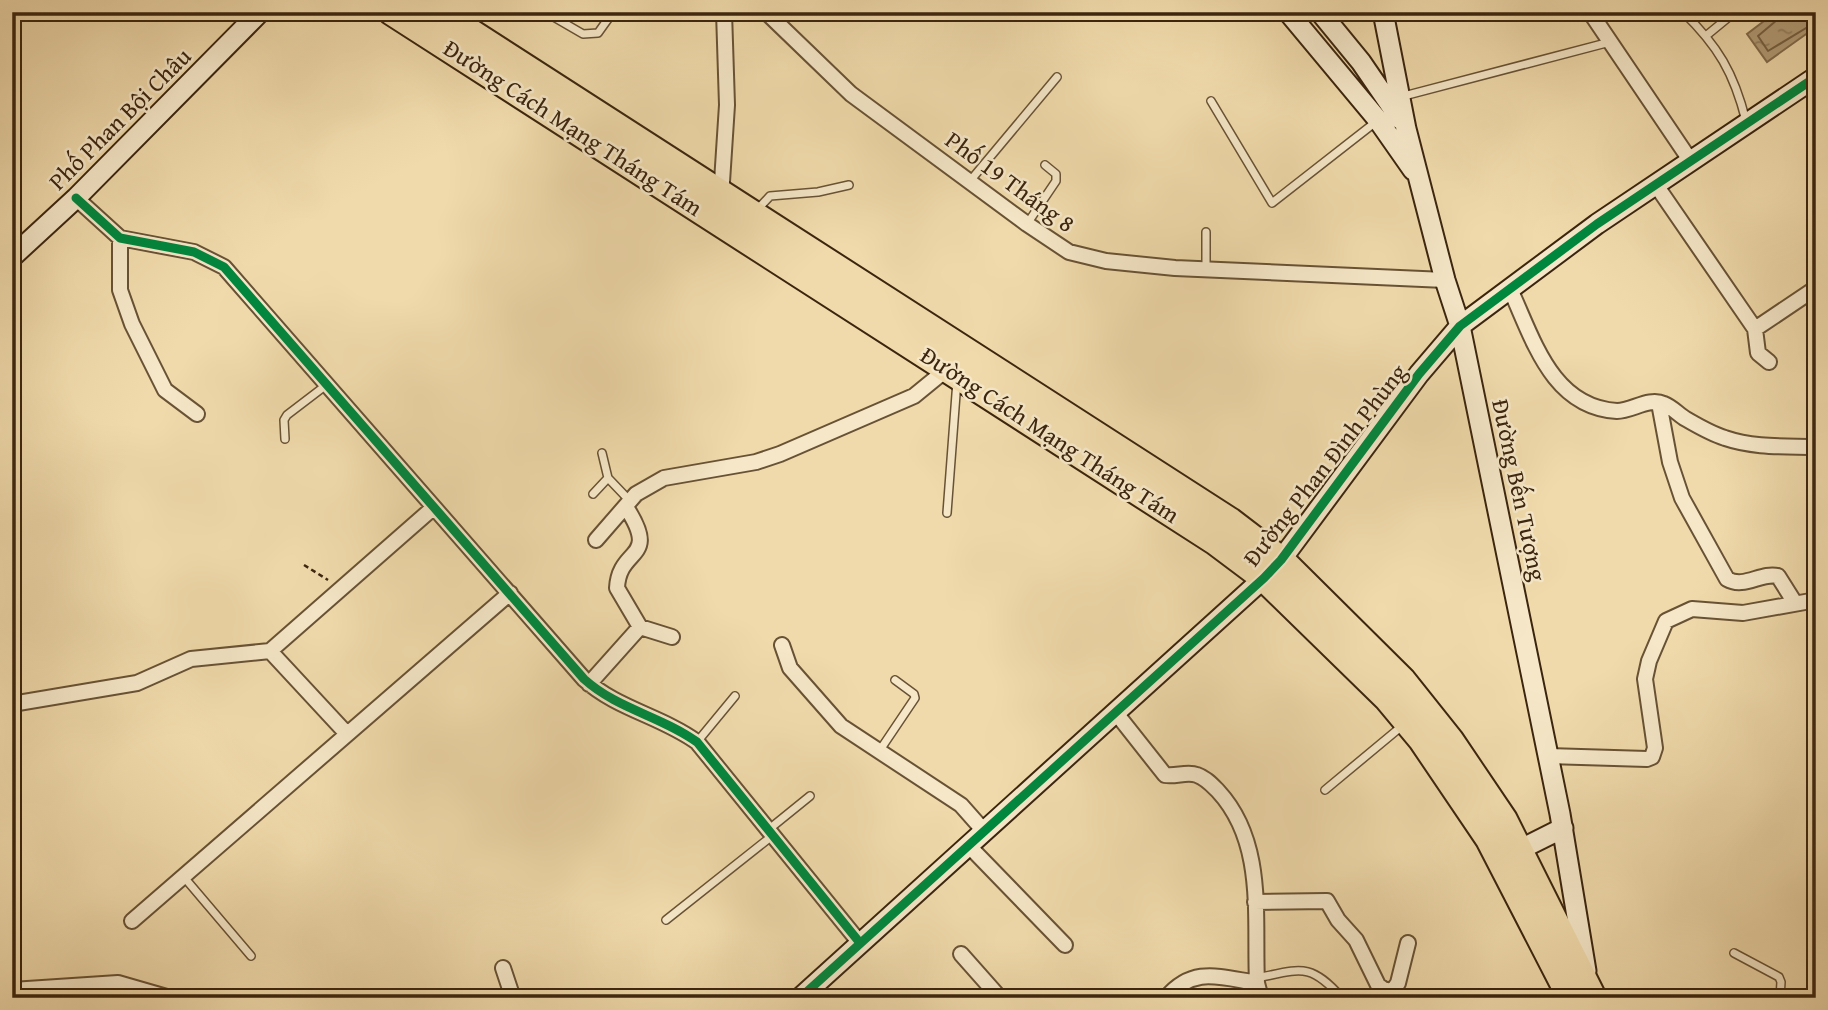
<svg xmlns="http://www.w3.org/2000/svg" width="1828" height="1010" font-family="'Gentium Book Plus',serif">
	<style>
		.water { fill: url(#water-ripples); stroke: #826c4c; stroke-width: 2 }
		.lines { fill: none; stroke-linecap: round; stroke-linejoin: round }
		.shore { stroke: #766042; stroke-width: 2 }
		.lane-casing { stroke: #685235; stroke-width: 10 }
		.street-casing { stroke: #685235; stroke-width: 18 }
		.secondary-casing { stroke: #3b250e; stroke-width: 23 }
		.highway-casing { stroke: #3b250e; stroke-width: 30 }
		.path { stroke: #3b250e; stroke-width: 2.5; stroke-dasharray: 5 3.5; stroke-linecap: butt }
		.lane { stroke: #f5e7c8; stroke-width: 7 }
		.street { stroke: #f5e7c8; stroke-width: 14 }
		.secondary { stroke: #f5e7c8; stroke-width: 19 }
		.highway { stroke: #f0daab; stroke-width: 26 }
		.cycleway-casing { stroke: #f5e7c8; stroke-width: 13 }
		.cycleway { stroke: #00873e; stroke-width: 9 }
		.labels { text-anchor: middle; stroke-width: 5; stroke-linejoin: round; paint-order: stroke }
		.street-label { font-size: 24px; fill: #3b250e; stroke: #f5e7c8 }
	</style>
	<defs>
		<pattern id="water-ripples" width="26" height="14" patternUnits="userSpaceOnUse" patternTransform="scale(1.75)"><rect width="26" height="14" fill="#b29c76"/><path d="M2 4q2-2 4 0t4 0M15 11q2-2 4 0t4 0" fill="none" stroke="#927f5f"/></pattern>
	</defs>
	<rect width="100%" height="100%" fill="#f0daab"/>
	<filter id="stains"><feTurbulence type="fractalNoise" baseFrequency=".00286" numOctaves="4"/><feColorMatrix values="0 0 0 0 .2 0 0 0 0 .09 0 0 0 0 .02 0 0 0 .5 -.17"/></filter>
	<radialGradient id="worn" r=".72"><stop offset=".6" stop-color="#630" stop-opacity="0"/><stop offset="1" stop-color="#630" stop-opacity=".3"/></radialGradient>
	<!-- water -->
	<path class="water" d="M1776,12H1816V27L1767,62L1747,34Z"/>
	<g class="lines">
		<!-- shore -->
		<path class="shore" d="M1780,12L1777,20L1758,36L1768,51L1816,22"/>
		<!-- lane casing -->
		<g class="lane-casing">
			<path id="lane" d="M545,12L583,34L598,33L613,12
				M1683,12C1718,46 1734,73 1746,121
				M1707,35L1735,12
				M1400,97L1610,42
				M1211,101L1272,203L1377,121
				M970,181L1057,77
				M756,211L770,196L818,192L849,185
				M1027,224L1056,181V174L1045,165
				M1206,232V268
				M285,439L284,420L287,415L325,386
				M602,453L608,478L630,501
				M593,494L608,478
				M947,513L957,381
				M1816,710L1812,730L1816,738
				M697,742L735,696
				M880,750L915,698L914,694L895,680
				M1325,790L1402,726
				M768,830L810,796
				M183,876L251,956
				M666,920L772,836
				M1734,953L1779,977L1781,982L1780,998
				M1257,978C1301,969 1310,962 1342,998"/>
		</g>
		<!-- street casing -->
		<g class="street-casing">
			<path id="street" d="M766,12L851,94L1027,224L1069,252L1106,261L1175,268L1445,280
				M1590,12L1690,160
				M1656,185L1755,329L1758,353L1769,362
				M721,197L727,105L724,12
				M76,198L120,238L194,252L224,267L584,679C617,709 661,716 697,742L860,943
				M120,238V290L132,324L165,390L197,414
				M1510,289C1533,338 1551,407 1617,411C1632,411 1649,397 1664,404C1672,407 1679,415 1686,419C1698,426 1712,434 1725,438C1754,448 1785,446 1816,447
				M1755,329L1816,288
				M1659,403L1670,462L1682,498L1727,579C1744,589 1761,572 1778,576L1795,603
				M596,540L636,494L664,478L756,462L780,454L914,396L947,369
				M640,627L672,637
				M782,645L790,668L841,726L961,805L984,831
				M270,651L347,734
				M589,684L640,627L617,588C619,546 661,561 626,507
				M12,704L137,683L191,659L270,651L433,508
				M1116,713L1165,775C1176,777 1187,771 1197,775C1206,778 1212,785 1218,791C1266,843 1254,918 1257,983L1261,998
				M1548,756L1647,759L1652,757L1655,748L1645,679L1649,661L1666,621L1692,609L1743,613L1816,600
				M968,845L1065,945
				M1255,902L1327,901L1338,920L1356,940L1378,985L1386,991L1394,989L1398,983L1408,943
				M132,921L510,593
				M961,954L1000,998
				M503,968L513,998
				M12,990L118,983L170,998
				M1166,998C1193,966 1219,977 1257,983"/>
		</g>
		<!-- secondary casing -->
		<g class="secondary-casing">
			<path id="secondary" d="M1288,12L1378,120L1413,170
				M1320,12L1361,62L1400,119
				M1383,12L1406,129L1445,280L1460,326L1560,814L1586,971
				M12,257L76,198L260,12
				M1507,856L1563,828
				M800,998L1264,578L1281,560L1419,374L1460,326L1597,224L1816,77"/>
		</g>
		<!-- highway casing -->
		<g class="highway-casing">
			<path id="highway" d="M392,12L1216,542L1264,578L1387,698L1422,740L1489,839L1571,998
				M439,12L1230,521L1281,560L1403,681L1450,740L1504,820L1593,998"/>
		</g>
		<!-- path -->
		<path class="path" d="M304,565L328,580"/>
		<!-- lane -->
		<use href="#lane" class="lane"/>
		<!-- street -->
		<use href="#street" class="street"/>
		<!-- secondary -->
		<use href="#secondary" class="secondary"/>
		<!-- highway -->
		<use href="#highway" class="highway"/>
		<!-- cycleway casing -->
		<g class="cycleway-casing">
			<path id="cycleway" d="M76,198L120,238L194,252L224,267L584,679C617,709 661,716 697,742L860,943
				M800,998L1264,578L1281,560L1419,374L1460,326L1597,224L1816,77"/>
		</g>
		<!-- cycleway -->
		<use href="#cycleway" class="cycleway"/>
	</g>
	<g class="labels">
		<!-- street labels -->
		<g class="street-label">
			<text transform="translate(120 119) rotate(-45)" y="8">Phố Phan Bội Châu</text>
			<text transform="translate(573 128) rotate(33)" y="8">Đường Cách Mạng Tháng Tám</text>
			<text transform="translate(1010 182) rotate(36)" y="8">Phố 19 Tháng 8</text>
			<text transform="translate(1050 435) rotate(33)" y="8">Đường Cách Mạng Tháng Tám</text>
			<text transform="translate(1325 465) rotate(-52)" y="8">Đường Phan Đình Phùng</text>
			<text transform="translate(1519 490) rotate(78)" y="8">Đường Bến Tượng</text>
		</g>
	</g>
	<!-- margin -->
	<rect width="1828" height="1010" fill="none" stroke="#f0daab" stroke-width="42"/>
	<rect x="14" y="14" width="1800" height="982" fill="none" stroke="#3b250e" stroke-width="3.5"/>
	<rect x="21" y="21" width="1786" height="968" fill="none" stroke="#3b250e" stroke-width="2"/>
	<rect width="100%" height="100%" filter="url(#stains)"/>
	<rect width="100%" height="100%" fill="url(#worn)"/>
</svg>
